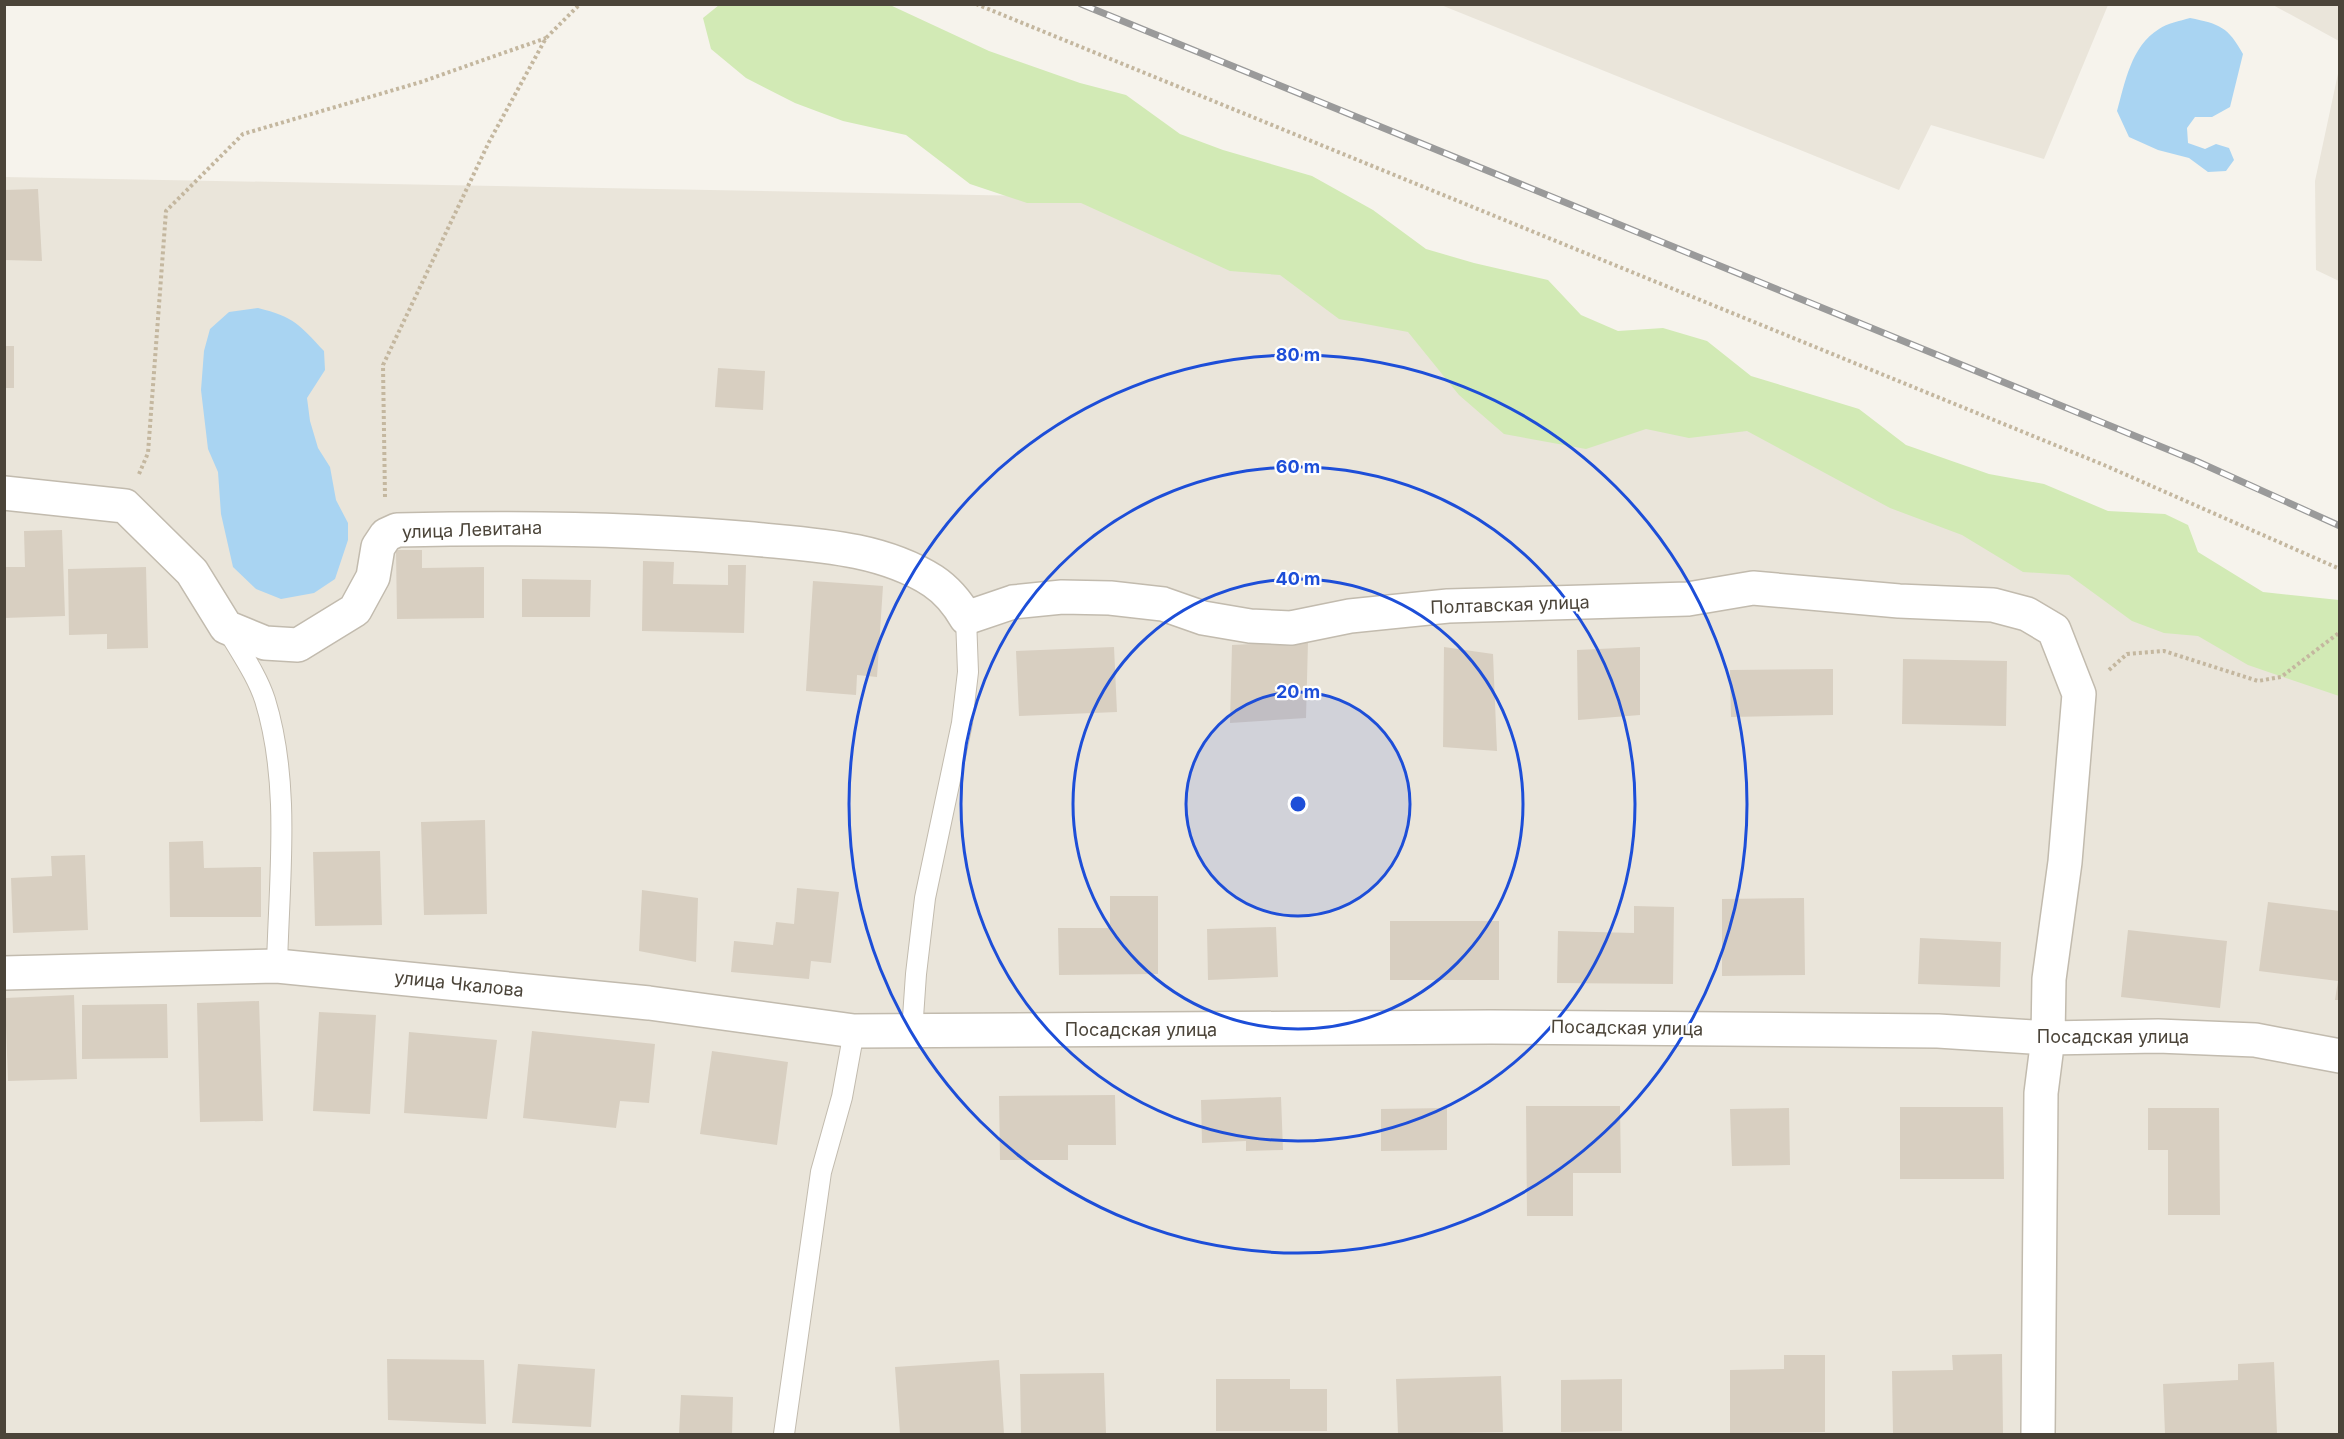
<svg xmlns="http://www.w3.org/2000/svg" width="2344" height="1439" font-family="Inter,sans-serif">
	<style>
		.residential { fill: #eae5da }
		.green { fill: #d2eab5 }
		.water { fill: #a9d4f2 }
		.building { fill: #d8cfc1 }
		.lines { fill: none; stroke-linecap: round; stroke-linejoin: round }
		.lane-casing { stroke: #c2bbae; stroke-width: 22 }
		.street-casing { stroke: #c2bbae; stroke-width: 36 }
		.path { stroke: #c4b79f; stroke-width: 4; stroke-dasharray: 3 3; stroke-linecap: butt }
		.lane { stroke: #fff; stroke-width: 20 }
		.street { stroke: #fff; stroke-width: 33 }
		.rail-casing { stroke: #9a9a9a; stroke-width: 7 }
		.rail { stroke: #fff; stroke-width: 4.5; stroke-dasharray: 14; stroke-linecap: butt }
		.ring { fill: none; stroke: #1d4ed8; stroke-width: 3 }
		.labels { text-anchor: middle; stroke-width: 4.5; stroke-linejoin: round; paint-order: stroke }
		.street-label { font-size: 18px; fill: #4b4439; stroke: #fff }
		.centre { fill: #1d4ed8; stroke: #fff; stroke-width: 3 }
		.ring-label { font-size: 18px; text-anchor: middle; font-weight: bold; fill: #1d4ed8; stroke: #fff; stroke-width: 4.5; stroke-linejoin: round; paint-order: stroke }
	</style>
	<rect width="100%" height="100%" fill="#f6f3ec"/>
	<!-- residential -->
	<path class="residential" d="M1441,5H2108L2044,159L1931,125L1899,190Z
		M2273,5H2339V41Z
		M2339,69L2340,281H2339L2316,270L2315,181Z
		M4,177L1252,200L2339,651V1434H5Z"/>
	<!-- green -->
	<path class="green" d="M719,5H890L989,51L1080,83L1126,95L1180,134L1223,150L1312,176L1373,210L1426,249L1474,263L1548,280L1581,315L1618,331L1663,328L1707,341L1751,376L1859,409L1906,445L1989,474L2044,484L2108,511L2165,514L2188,525L2198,552L2263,592L2339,600V696L2248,665L2198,636L2164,633L2132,621L2069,575L2023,572L1962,535L1890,508L1747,431L1689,438L1646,429L1586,449L1504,434L1459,395L1408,332L1339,319L1280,275L1230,271L1081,203H1027L970,184L906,135L843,121L795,103L746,78L711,49L703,18Z"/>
	<!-- water -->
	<path class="water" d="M2190,18C2220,24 2228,27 2243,54L2230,107L2212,117H2195L2187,128L2188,143L2205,149L2216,144L2229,148L2234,160L2226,171L2208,172L2189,158L2158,150L2129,137L2117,111C2125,83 2131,46 2159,29C2167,23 2180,21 2190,18Z
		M258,308C294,317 299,324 324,351L325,370L307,398L310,421L318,448L330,467L336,500L348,523V540L335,579L314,593L281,599L256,589L233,567L221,514L218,472L208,449L201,390L204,351L210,329L229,312Z"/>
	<!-- building -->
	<path class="building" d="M38,189L42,261L4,260V190Z
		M4,346H14V388H4Z
		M718,368L765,371L763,410L715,407Z
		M62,530L65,616L4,618V567H25L24,531Z
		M396,550H422V568L484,567V618L397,619Z
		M643,561L674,562L673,584L728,585V565H746L744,633L642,631Z
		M146,567L148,648L107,649V634L69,635L68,569Z
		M522,579L591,580L590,617H522Z
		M813,581L883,586L877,677L857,675L856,695L806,691Z
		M1308,641L1306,718L1230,723L1232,645Z
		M1114,647L1117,712L1019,716L1016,651Z
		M1444,647L1493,654L1497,751L1443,747Z
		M1640,647V715L1578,720L1577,650Z
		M1903,659L2007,661L2006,726L1902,724Z
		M1833,669V715L1731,717L1730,670Z
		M485,820L487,914L424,915L421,822Z
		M203,841L204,868L261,867V917H170L169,842Z
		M380,851L382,925L315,926L313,852Z
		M85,855L88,930L13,933L11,878L52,876L51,856Z
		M797,888L839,892L831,963L811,961L809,979L731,972L734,941L773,945L776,922L794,924Z
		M642,890L698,898L696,962L639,951Z
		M1110,896H1158V974L1059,975L1058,928H1110Z
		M1804,898L1805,975L1722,976V899Z
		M2268,902L2340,911V1000H2335L2338,981L2259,971Z
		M1634,906L1674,907L1673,984L1557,983L1558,931L1634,933Z
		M1390,921H1499V980H1390Z
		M1276,927L1278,977L1208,980L1207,929Z
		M2128,930L2227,941L2220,1008L2121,997Z
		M1920,938L2001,942L2000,987L1918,984Z
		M74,995L77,1079L8,1081L5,998Z
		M259,1001L263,1121L200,1122L197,1003Z
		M167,1004L168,1058L82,1059V1005Z
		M319,1012L376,1015L370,1114L313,1111Z
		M532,1031L655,1044L649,1103L620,1101L616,1128L523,1118Z
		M409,1032L497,1040L487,1119L404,1113Z
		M712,1051L788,1062L777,1145L700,1134Z
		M1115,1095L1116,1145H1068V1160H1000L999,1096Z
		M1281,1097L1283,1150L1246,1151V1141L1202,1143L1201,1100Z
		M1526,1106H1620L1621,1173H1573V1216H1527Z
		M1900,1107H2003L2004,1179H1900Z
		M1447,1108V1150L1381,1151V1109Z
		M1789,1108L1790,1165L1732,1166L1730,1109Z
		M2148,1108H2219L2220,1215H2168V1150H2148Z
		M2002,1354L2003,1434H1893L1892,1371L1953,1370L1952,1355Z
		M1784,1355H1825V1432L1730,1433V1370L1784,1369Z
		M387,1359L484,1360L486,1424L388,1420Z
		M999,1360L1004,1434H900L895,1367Z
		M2274,1362L2277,1434H2165L2163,1384L2238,1380V1364Z
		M518,1364L595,1369L591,1427L512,1423Z
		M1104,1373L1106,1433L1021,1434L1020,1374Z
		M1501,1376L1503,1432L1398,1434L1396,1379Z
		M1216,1379H1290V1389H1327V1431H1216Z
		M1622,1379V1431L1561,1432V1380Z
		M681,1395L733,1397L732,1434H679Z"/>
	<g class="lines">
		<!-- lane casing -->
		<g class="lane-casing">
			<path id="lane" d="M226,627C239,650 257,675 265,700C291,784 279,879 277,966
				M912,1032L916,974L925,898L962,723L968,672L966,618
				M784,1434L821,1172L842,1097L854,1031"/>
		</g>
		<!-- street casing -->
		<g class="street-casing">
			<path id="street" d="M4,493L125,506L192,572L226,627L265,643L298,645L355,610L373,577L378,547L386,535L397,530C516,527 634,528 753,539C813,545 880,547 933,581C948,591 957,602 966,618L1013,602L1062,597L1110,598L1163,604L1203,618L1250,626L1291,628L1350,616L1448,606L1688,599L1753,588L1899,601L1993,605L2027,614L2054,630L2079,694L2065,862L2049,979L2048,1038L2041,1093L2038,1434
				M4,973L277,966L649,1003L854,1031L1491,1027L1938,1031L2048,1038L2158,1036L2255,1040L2340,1056"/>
		</g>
		<!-- path -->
		<path class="path" d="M976,4L2104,465L2340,569
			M139,474L148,453L166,211L243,134L421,82L546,38
			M385,497L383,365L489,142L546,38L580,4
			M2109,670L2127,654L2164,651L2258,681L2281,677L2340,632"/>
		<!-- lane -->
		<use href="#lane" class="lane"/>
		<!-- street -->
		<use href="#street" class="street"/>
		<!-- rail casing -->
		<g class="rail-casing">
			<path id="rail" d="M1081,4L2196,461L2340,526"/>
		</g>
		<!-- rail -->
		<use href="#rail" class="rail"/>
	</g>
	<!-- distance rings -->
	<circle cx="1298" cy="804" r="112" fill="#1d4ed8" fill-opacity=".12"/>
	<g class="ring">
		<circle cx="1298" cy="804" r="112"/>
		<circle cx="1298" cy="804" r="225"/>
		<circle cx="1298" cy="804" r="337"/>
		<circle cx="1298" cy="804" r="449"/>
	</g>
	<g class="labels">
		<!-- street labels -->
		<g class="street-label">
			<text transform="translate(472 530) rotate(-2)" y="6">улица Левитана</text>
			<text transform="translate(1510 605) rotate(-2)" y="6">Полтавская улица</text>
			<text transform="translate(459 984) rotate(6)" y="6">улица Чкалова</text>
			<text transform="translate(1627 1028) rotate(1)" y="6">Посадская улица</text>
			<text x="1141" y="1036">Посадская улица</text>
			<text x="2113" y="1043">Посадская улица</text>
		</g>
	</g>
	<circle cx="1298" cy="804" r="9" class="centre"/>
	<g class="ring-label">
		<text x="1298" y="361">80 m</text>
		<text x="1298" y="473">60 m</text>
		<text x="1298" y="585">40 m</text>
		<text x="1298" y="698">20 m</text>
	</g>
	<!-- border -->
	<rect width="2344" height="1439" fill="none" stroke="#4b4439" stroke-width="12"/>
</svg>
